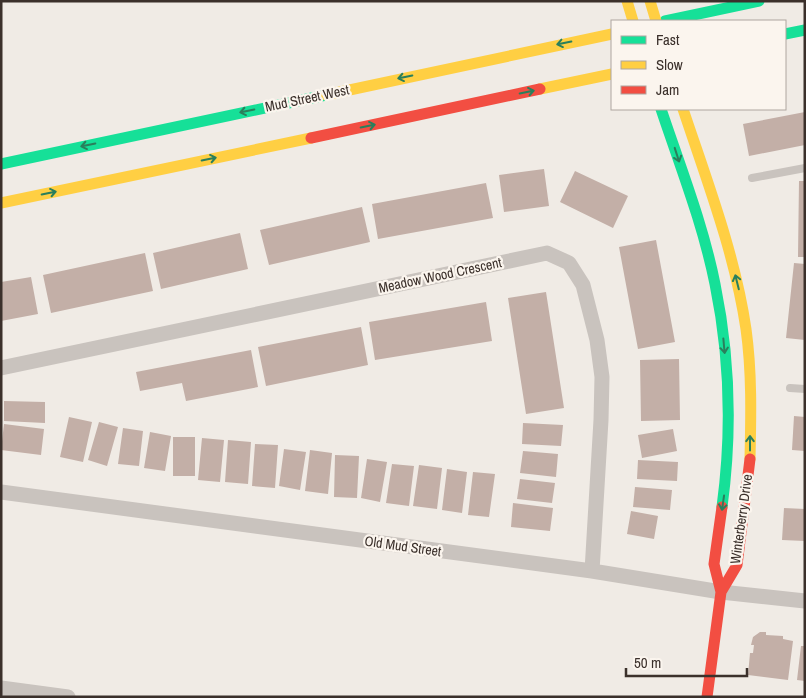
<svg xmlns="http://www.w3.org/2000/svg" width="806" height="698" font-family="'Archivo Narrow',sans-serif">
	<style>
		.building { fill: #c3afa7 }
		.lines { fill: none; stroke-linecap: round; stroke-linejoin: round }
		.lane { stroke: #c9c3be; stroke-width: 8 }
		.street { stroke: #c9c3be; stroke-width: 15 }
		.fast { stroke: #16e098; stroke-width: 11 }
		.slow { stroke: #ffcf43; stroke-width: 11 }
		.jam { stroke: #f24e42; stroke-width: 11 }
		.oneway { stroke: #2a7f5c }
		.labels { text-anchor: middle; stroke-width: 4.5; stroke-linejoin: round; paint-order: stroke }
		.street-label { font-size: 14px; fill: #3b302b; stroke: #fbf5ee }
	</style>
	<rect width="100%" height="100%" fill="#f0ebe5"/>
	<!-- building -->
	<path class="building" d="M805,112V145L749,156L743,124Z
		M544,169L549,206L504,212L499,175Z
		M575,171L628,196L613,228L560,202Z
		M799,181H805V257H798Z
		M486,183L493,218L378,239L372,204Z
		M362,207L370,242L269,265L260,230Z
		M240,233L248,269L161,289L153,253Z
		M656,240L675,342L638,349L619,247Z
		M145,253L153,291L51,313L43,275Z
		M794,263L805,264V340L786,338Z
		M31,277L38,314L1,321V282Z
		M546,292L564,408L526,414L508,298Z
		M486,302L492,341L375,360L369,322Z
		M361,327L368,365L266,386L258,347Z
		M251,350L258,387L186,401L182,383L140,391L136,372Z
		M679,359L680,420L641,421L640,360Z
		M4,401L45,402V423L4,421Z
		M794,416L805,417V451L792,450Z
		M69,417L92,422L83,462L60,457Z
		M99,422L118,427L107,466L88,460Z
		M523,423L563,425L561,446L522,444Z
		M4,424L44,429L41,455L1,450Z
		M123,428L143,431L139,466L118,464Z
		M673,429L677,451L642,458L638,435Z
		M150,432L171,436L165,471L144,468Z
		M173,437H195V476H173Z
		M202,438L224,440L220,482L198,480Z
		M228,440L251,442L248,484L225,482Z
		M255,444L278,445L275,488L252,486Z
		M284,449L306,452L300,490L279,486Z
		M310,450L332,453L328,494L305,491Z
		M523,451L558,454L556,477L520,473Z
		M335,455L359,456L357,498L334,497Z
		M367,459L387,462L380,502L361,498Z
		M638,460L678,462L677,481L637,479Z
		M392,464L414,466L409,506L386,503Z
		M419,465L442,468L437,509L413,506Z
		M447,469L467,472L462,513L442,510Z
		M473,472L495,474L489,517L468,515Z
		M520,479L555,483L552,503L517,499Z
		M635,487L672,490L670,510L633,507Z
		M513,503L553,508L550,531L511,527Z
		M784,508L805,509V541L782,540Z
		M631,511L658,516L654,539L627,534Z
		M760,632H766V635L783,636V639L793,641L788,680L748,675L750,653H753L754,645H751L753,637Z
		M801,646H805V681L797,680Z"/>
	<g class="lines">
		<!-- lane -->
		<path class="lane" d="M752,178L805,168
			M790,388L805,389"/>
		<!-- street -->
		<path class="street" d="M1,368L547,253L569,263L583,285L597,340L602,377L601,420L592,571
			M1,492L592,571L721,592L805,601
			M1,688L68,697"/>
		<!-- fast -->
		<path class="fast" d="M665,21L759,1
			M785,34L805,30
			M661,109C680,166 703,224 715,284C730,357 732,433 722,507
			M1,164L326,95"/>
		<!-- slow -->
		<path class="slow" d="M627,1L633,21
			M650,1L656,21
			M540,89L612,74
			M326,95L612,34
			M683,109C707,181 735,254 746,329C752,372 751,416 750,459
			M1,203L311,138"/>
		<!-- jam -->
		<path class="jam" d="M311,138L540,89
			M721,592L737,565L750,459
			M707,697L721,592L714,564L722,507"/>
	</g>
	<!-- one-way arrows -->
	<defs><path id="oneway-shaft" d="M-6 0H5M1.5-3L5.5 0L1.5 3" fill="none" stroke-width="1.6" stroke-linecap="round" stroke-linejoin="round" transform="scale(1.25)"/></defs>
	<g class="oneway">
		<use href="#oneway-shaft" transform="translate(564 43) rotate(169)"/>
		<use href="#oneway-shaft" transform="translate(405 77) rotate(168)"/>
		<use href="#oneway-shaft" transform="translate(527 92) rotate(-12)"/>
		<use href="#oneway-shaft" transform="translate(247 111) rotate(168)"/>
		<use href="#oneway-shaft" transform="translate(368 126) rotate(-12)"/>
		<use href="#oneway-shaft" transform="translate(88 145) rotate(168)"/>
		<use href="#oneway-shaft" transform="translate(677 155) rotate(72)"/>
		<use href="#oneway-shaft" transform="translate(209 159) rotate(-12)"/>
		<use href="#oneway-shaft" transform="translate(49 193) rotate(-12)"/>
		<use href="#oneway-shaft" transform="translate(737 282) rotate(-104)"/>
		<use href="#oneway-shaft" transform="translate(724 346) rotate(85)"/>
		<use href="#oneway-shaft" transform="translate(750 443) rotate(-90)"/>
		<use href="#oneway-shaft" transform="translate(723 503) rotate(98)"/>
	</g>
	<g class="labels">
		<!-- street labels -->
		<g class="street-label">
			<text transform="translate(307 98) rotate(-12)" y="5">Mud Street West</text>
			<text transform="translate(440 275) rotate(-12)" y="5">Meadow Wood Crescent</text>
			<text transform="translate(741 519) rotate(-82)" y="5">Winterberry Drive</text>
			<text transform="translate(403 546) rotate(8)" y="5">Old Mud Street</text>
		</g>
	</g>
	<!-- border -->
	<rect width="806" height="698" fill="none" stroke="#3b302b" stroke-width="5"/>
	<!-- legend -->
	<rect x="611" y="20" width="175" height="90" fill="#fbf5ee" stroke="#aea6a0"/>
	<rect x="621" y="36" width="25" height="8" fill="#16e098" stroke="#aea6a0"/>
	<text x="656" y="45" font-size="15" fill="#3b302b">Fast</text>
	<rect x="621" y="61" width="25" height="8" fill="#ffcf43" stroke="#aea6a0"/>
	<text x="656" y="70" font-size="15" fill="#3b302b">Slow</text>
	<rect x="621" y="86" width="25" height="8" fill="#f24e42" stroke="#aea6a0"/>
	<text x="656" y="95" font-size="15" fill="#3b302b">Jam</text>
	<!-- scale -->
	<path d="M626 668v8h121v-8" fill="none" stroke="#3b302b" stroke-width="2.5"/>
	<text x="634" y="668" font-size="15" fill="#3b302b" stroke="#fbf5ee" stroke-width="4" paint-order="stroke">50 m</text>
</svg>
